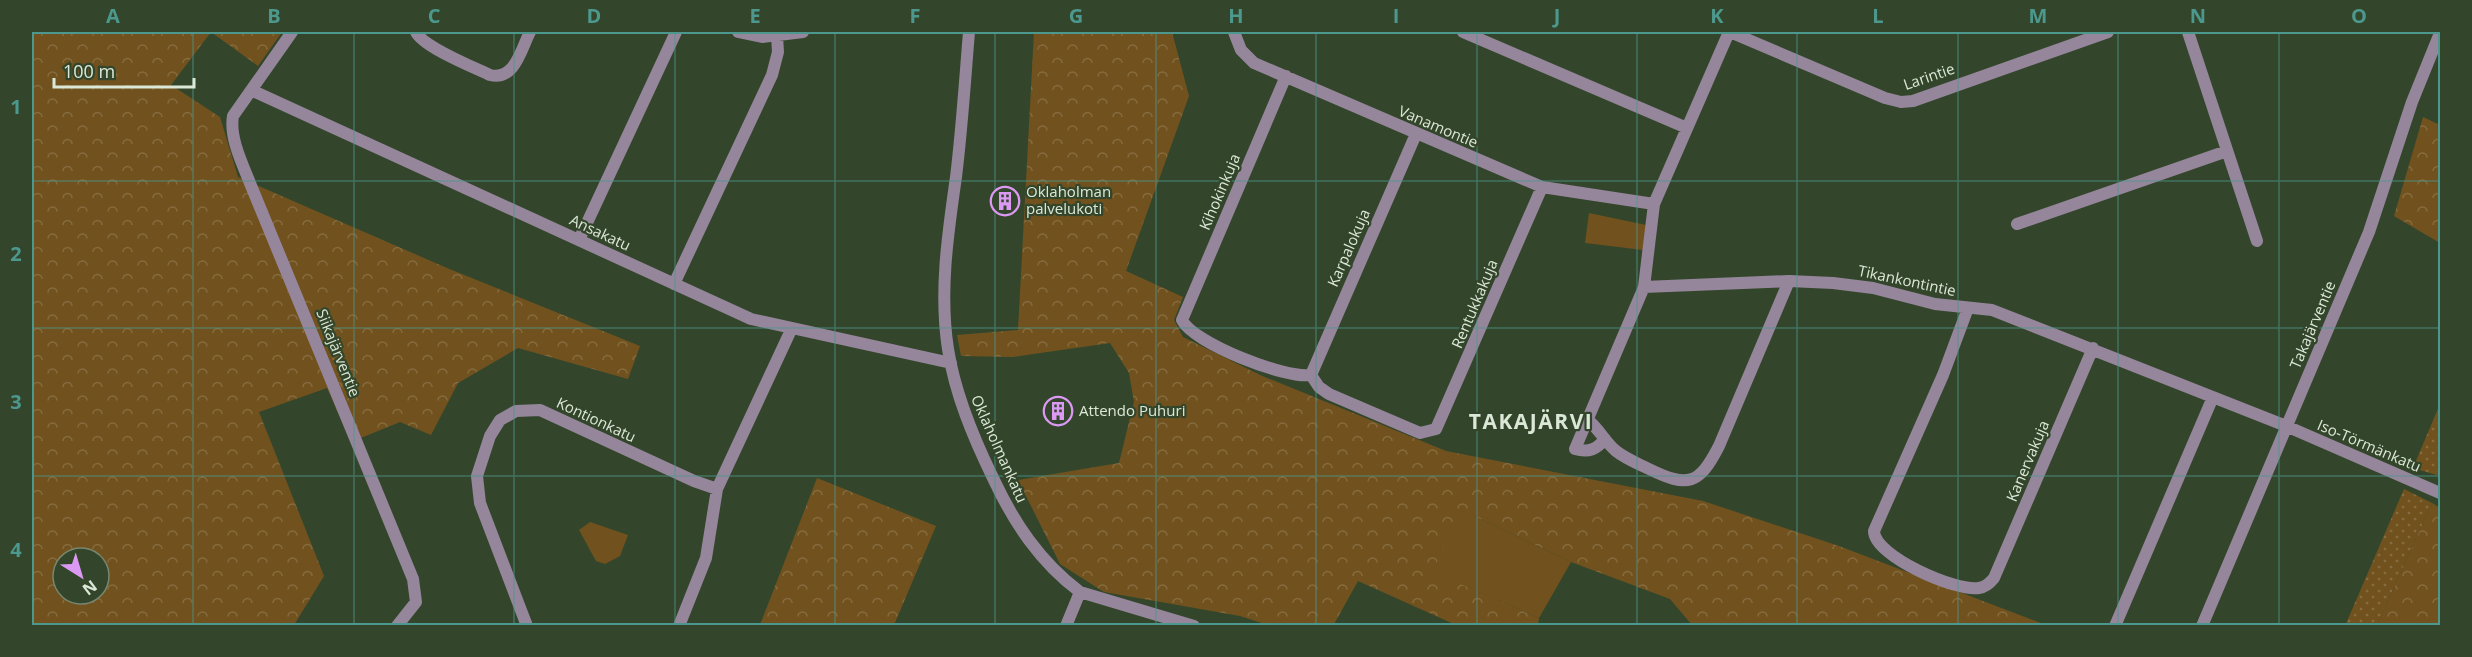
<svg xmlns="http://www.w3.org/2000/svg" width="2472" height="657" font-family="'Open Sans',sans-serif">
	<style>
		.grass { fill: url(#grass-dots) }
		.forest { fill: url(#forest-crowns); fill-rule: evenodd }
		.park { fill: #71521e }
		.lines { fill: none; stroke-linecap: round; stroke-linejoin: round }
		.minor { stroke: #95869b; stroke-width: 12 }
		.grid { fill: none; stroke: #4c988e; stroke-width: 1.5; stroke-opacity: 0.55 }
		.labels { text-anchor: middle; stroke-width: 4.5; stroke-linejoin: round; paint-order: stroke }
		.street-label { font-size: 15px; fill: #dce8d7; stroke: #33462b }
		.poi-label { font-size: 15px; fill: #dce8d7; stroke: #33462b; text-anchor: start }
		.district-label { font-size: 21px; font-weight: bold; letter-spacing: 1.5px; fill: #dce8d7; stroke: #33462b }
		.neatline { fill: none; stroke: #4c988e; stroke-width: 2 }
		.grid-label { font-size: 20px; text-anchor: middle; font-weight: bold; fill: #4c988e }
	</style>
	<defs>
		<pattern id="grass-dots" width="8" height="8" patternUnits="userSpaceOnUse" patternTransform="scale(1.5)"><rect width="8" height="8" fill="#71521e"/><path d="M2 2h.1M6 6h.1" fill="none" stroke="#856b3e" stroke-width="1.8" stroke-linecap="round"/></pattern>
		<pattern id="forest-crowns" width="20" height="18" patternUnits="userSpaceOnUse" patternTransform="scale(1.5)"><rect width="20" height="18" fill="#71521e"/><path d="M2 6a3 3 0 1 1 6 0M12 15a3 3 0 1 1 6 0" fill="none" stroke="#856b3e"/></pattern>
	</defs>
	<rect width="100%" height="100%" fill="#33462b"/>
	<!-- grass -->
	<path class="grass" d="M2440,404V476L2413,468Z
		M2404,489L2432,503L2377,625L2345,626Z"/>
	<!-- forest -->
	<path class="forest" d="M32,32H282L258,66L211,32L171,85L220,117L238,177L447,268L640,346L628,379L518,348L458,383L431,435L400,422L351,442L327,388L259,412L324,576L294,625H32ZM63,558H99V594H63Z
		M1034,32H1172L1189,96L1126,271L1183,297L1174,320L1183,337L1260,375L1446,451L1703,501L1839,546L2046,625H1692L1670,599L1571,562L1474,516L1441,575L1539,618L1538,625H1456L1358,581L1333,626L1268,625L1240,616L1104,592L1060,564L1018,480L1119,463L1134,402L1129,373L1110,343L1013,357L961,356L957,335L1018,330Z
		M2423,117L2440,125V243L2394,216Z
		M817,478L936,526L894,625H760Z
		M2432,503L2440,508V625H2377Z"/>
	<!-- park -->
	<path class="park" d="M1589,213L1646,225L1643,250L1585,243Z
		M1474,516L1571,562L1539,618L1442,576L1436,565L1452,523Z
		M590,522L628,535L620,556L605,564L596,561L579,530Z"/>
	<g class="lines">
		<!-- minor -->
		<path class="minor" d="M292,32L233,116C229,139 244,167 252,188L413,579L416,602L397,626
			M416,32C423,47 473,67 490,75C515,81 521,49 530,32
			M738,32L762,37L803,32
			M969,32C965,80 962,128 956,177C948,233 939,292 948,349C955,394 973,437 993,478C1014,523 1040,562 1080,592L1194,626
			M1234,32L1241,50L1254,63L1542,187L1654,204
			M1463,32L1687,128
			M1730,32L1885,98L1901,102L1913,101L2108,32
			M2188,32L2257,241
			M1286,76L1182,320C1193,343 1285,379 1311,375
			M251,90L751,319L951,363
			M2017,224L2227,151
			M579,240L676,32
			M674,284L772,75L778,52L777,36
			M1644,287L1789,281L1833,283L1873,288L1935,304L1992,310L2286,426L2440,493
			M1968,308L1943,375L1874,531C1874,556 1956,592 1979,588C1986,587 1990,583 1994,578L2093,348
			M1311,375L1319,387L1329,394L1420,433L1436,429L1542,187
			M1311,375L1416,134
			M1588,420C1599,429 1606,443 1616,451C1626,459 1639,464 1649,469C1688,488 1699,485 1719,446L1789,281
			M1605,439C1597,449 1589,453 1575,449L1644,287L1654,204L1729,32
			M527,626L480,503L477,476L490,436L500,420L516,411L540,410L694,481L717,489
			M679,626L706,558L717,489L791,330
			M1066,626L1080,592
			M2115,626L2213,397
			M2202,626L2369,232L2412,102L2440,33"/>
	</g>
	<!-- grid -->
	<path class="grid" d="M193,32V626M354,32V626M514,32V626M675,32V626M835,32V626M995,32V626M1156,32V626M1316,32V626M1477,32V626M1637,32V626M1797,32V626M1958,32V626M2118,32V626M2279,32V626M32,181H2440M32,328H2440M32,476H2440"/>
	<!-- icons -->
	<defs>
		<g id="building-ring" transform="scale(1.5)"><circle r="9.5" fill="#33462b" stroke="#dc99f4" stroke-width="1.5"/><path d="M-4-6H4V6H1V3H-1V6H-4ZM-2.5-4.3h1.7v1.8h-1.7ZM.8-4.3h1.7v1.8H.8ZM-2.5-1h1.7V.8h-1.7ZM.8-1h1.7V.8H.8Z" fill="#dc99f4"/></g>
	</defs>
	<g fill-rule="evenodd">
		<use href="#building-ring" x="1005" y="201"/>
		<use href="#building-ring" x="1058" y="411"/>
	</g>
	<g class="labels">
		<!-- street labels -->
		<g class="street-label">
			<text transform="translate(1929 77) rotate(-19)" y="5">Larintie</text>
			<text transform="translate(1438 127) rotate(23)" y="5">Vanamontie</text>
			<text transform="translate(1220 192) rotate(-67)" y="5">Kihokinkuja</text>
			<text transform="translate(600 233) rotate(25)" y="5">Ansakatu</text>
			<text transform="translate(1349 248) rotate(-66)" y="5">Karpalokuja</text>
			<text transform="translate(1907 281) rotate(12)" y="5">Tikankontintie</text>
			<text transform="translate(1475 304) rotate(-67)" y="5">Rentukkakuja</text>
			<text transform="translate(2313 325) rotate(-67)" y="5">Takajärventie</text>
			<text transform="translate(338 353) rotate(68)" y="5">Siikajärventie</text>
			<text transform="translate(596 420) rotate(25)" y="5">Kontionkatu</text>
			<text transform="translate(2369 446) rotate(23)" y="5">Iso-Törmänkatu</text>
			<text transform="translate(999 449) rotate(66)" y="5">Oklaholmankatu</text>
			<text transform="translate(2028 461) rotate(-67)" y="5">Kanervakuja</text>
		</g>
		<!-- poi labels -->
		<g class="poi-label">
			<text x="1026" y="197">Oklaholman<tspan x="1026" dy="17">palvelukoti</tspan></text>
			<text x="1079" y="416">Attendo Puhuri</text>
		</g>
		<!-- district labels -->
		<g class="district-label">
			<text x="1531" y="429">TAKAJÄRVI</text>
		</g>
	</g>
	<!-- border -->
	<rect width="2472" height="657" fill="none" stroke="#33462b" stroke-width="66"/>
	<!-- north arrow -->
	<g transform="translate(81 576) rotate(143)"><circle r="28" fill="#33462b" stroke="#778770" stroke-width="1.5"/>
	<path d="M0-4.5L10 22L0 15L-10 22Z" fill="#dc99f4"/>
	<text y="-9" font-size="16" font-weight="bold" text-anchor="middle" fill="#dce8d7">N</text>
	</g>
	<!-- scale -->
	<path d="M54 78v9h140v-9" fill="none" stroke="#dce8d7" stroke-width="3"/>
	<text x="63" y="78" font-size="18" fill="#dce8d7" stroke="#33462b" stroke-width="4.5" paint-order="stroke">100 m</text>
	<rect x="33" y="33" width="2406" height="591" class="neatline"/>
	<g class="grid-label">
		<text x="113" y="23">A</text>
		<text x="274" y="23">B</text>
		<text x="434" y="23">C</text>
		<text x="594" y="23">D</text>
		<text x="755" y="23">E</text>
		<text x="915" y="23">F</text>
		<text x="1076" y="23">G</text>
		<text x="1236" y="23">H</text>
		<text x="1396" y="23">I</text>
		<text x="1557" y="23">J</text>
		<text x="1717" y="23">K</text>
		<text x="1878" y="23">L</text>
		<text x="2038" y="23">M</text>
		<text x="2198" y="23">N</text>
		<text x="2359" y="23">O</text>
		<text x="16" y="114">1</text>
		<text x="16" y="261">2</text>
		<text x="16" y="409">3</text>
		<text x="16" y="557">4</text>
	</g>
</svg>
